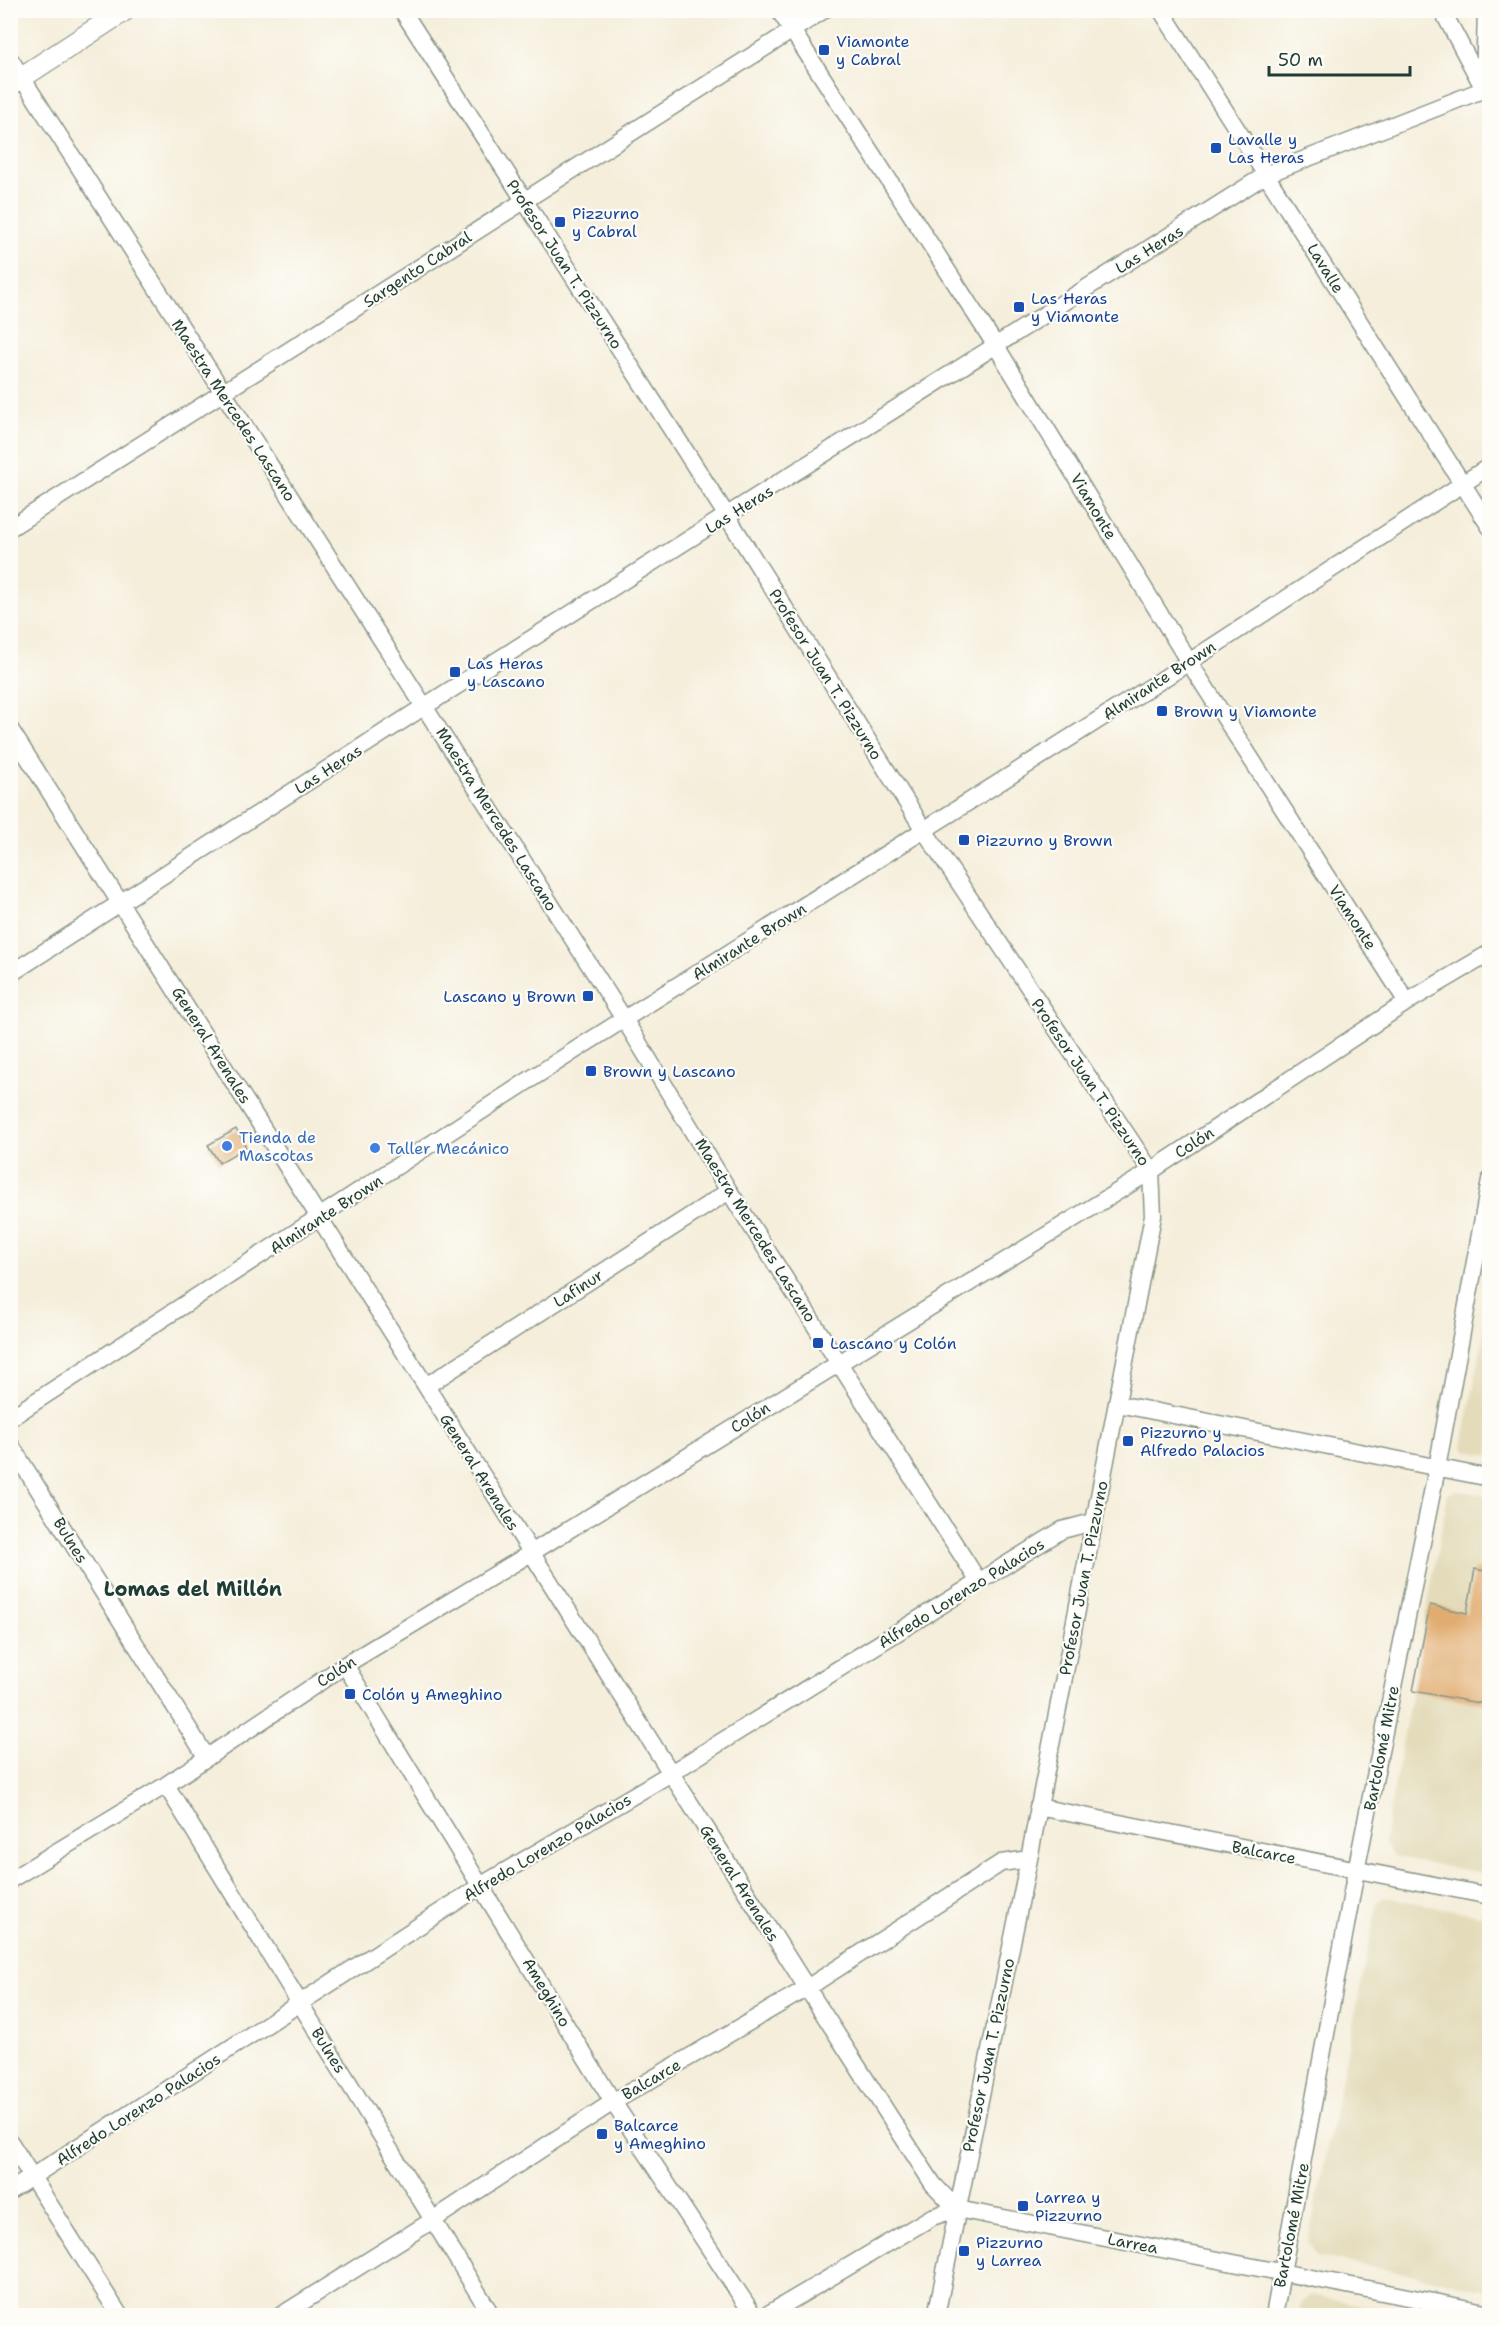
<svg xmlns="http://www.w3.org/2000/svg" width="1500" height="2326" font-family="'Shantell Sans',sans-serif">
	<style>
		.built { fill: #e3dbba }
		.building { fill: #e1ac70 }
		.lines { fill: none; stroke-linecap: round; stroke-linejoin: round }
		.minor-casing { stroke: #8a9688; stroke-width: 19 }
		.tertiary-casing { stroke: #8a9688; stroke-width: 23 }
		.minor { stroke: #fff; stroke-width: 16 }
		.tertiary { stroke: #fff; stroke-width: 21 }
		.transit-dot { fill: #1a4fb4; stroke: #fdfcf7; stroke-width: 2 }
		.shop-dot { fill: #3f7fe0; stroke: #fdfcf7; stroke-width: 2 }
		.labels { text-anchor: middle; stroke-width: 4.5; stroke-linejoin: round; paint-order: stroke }
		.transit-label { font-size: 16px; fill: #164399; stroke: #fdfcf7; text-anchor: start }
		.street-label { font-size: 16px; fill: #1f3d34; stroke: #fdfcf7 }
		.shop-label { font-size: 16px; fill: #366cbe; stroke: #fdfcf7; text-anchor: start }
		.quarter-label { font-size: 20px; font-weight: bold; fill: #1f3d34; stroke: #fdfcf7 }
	</style>
	<rect width="100%" height="100%" fill="#fdfcf7"/>
	<filter id="ink" filterUnits="userSpaceOnUse"><feTurbulence type="fractalNoise" baseFrequency=".0167" numOctaves="2"/><feDisplacementMap in="SourceGraphic" scale="12" xChannelSelector="R" yChannelSelector="G"/><feConvolveMatrix kernelMatrix="1 2 1 2 8 2 1 2 1" color-interpolation-filters="sRGB"/></filter>
	<filter id="wash" filterUnits="userSpaceOnUse"><feTurbulence type="fractalNoise" baseFrequency=".008" numOctaves="4" result="noise"/><feDisplacementMap in="SourceGraphic" scale="24" xChannelSelector="R" yChannelSelector="G"/><feGaussianBlur stdDeviation="1.35" result="paint"/><feColorMatrix in="noise" values="0 0 0 0 0 0 0 0 0 0 0 0 0 0 0 0 0 1.4 0 .05"/><feComposite in="paint" operator="in"/></filter>
	<g filter="url(#wash)">
		<rect width="100%" height="100%" fill="#f5eedb"/>
		<!-- built -->
		<path class="built" d="M1489,1308L1490,1455H1489L1466,1451L1462,1446Z
			M1456,1490L1489,1496V1875L1393,1856L1384,1843L1448,1494Z
			M1386,1897L1489,1917V2290L1317,2256L1308,2242L1378,1901Z
			M1311,2295L1412,2315H1299L1301,2304Z"/>
		<g id="blocks">
			<!-- building -->
			<path class="building" d="M236,1129L246,1147L219,1163L208,1145Z
				M1475,1569L1490,1572V1705L1413,1691L1430,1605L1467,1613Z"/>
		</g>
	</g>
	<g filter="url(#ink)">
		<use href="#blocks" fill-opacity="0" stroke="#8a9688" stroke-width="1.5"/>
		<g class="lines">
			<!-- minor casing -->
			<g class="minor-casing">
				<path id="minor" d="M402,10L727,516L924,830L1151,1171L1153,1216L1029,1859L936,2316
					M779,10L996,346L1189,662L1407,1002
					M1161,10L1490,527
					M1442,10L1484,89
					M10,59L624,1019L729,1191L979,1582
					M1484,88L1486,10
					M10,528L824,10
					M10,729L807,1988L933,2184L957,2209
					M10,974L425,706L1267,174L1490,87
					M426,1386L729,1191
					M1118,1404L1490,1478
					M10,1418L580,1047L1149,688L1490,466
					M10,1444L207,1758
					M345,1665L613,2102L754,2316
					M166,1785L492,2316
					M1038,1807L1490,1896
					M10,1880L166,1785L345,1665L531,1553L1151,1171L1407,1002L1490,953
					M10,2142L120,2316
					M10,2191L482,1885L671,1773L1062,1530L1093,1522
					M280,2316L433,2220L613,2102L807,1988L1001,1863L1029,1859
					M765,2316L932,2217L957,2209L1490,2313
					M1274,2316L1356,1871L1437,1468L1490,1180"/>
			</g>
			<!-- tertiary casing -->
			<g class="tertiary-casing">
				<path id="tertiary" d="M10,85L125,10"/>
			</g>
			<!-- minor -->
			<use href="#minor" class="minor"/>
			<!-- tertiary -->
			<use href="#tertiary" class="tertiary"/>
		</g>
	</g>
	<!-- markers -->
	<g class="transit-dot">
		<rect x="818" y="44" width="12" height="12" rx="3"/>
		<rect x="1210" y="142" width="12" height="12" rx="3"/>
		<rect x="554" y="216" width="12" height="12" rx="3"/>
		<rect x="1013" y="301" width="12" height="12" rx="3"/>
		<rect x="449" y="666" width="12" height="12" rx="3"/>
		<rect x="1156" y="705" width="12" height="12" rx="3"/>
		<rect x="958" y="834" width="12" height="12" rx="3"/>
		<rect x="582" y="990" width="12" height="12" rx="3"/>
		<rect x="585" y="1065" width="12" height="12" rx="3"/>
		<rect x="812" y="1337" width="12" height="12" rx="3"/>
		<rect x="1122" y="1435" width="12" height="12" rx="3"/>
		<rect x="344" y="1688" width="12" height="12" rx="3"/>
		<rect x="596" y="2128" width="12" height="12" rx="3"/>
		<rect x="1017" y="2200" width="12" height="12" rx="3"/>
		<rect x="958" y="2245" width="12" height="12" rx="3"/>
	</g>
	<g class="shop-dot">
		<circle cx="227" cy="1146" r="6"/>
		<circle cx="375" cy="1148" r="6"/>
	</g>
	<g class="labels">
		<!-- transit labels -->
		<g class="transit-label">
			<text x="836" y="47">Viamonte<tspan x="836" dy="18">y Cabral</tspan></text>
			<text x="1228" y="145">Lavalle y<tspan x="1228" dy="18">Las Heras</tspan></text>
			<text x="572" y="219">Pizzurno<tspan x="572" dy="18">y Cabral</tspan></text>
			<text x="1031" y="304">Las Heras<tspan x="1031" dy="18">y Viamonte</tspan></text>
			<text x="467" y="669">Las Heras<tspan x="467" dy="18">y Lascano</tspan></text>
			<text x="1174" y="717">Brown y Viamonte</text>
			<text x="976" y="846">Pizzurno y Brown</text>
			<text x="576" y="1002" text-anchor="end">Lascano y Brown</text>
			<text x="603" y="1077">Brown y Lascano</text>
			<text x="830" y="1349">Lascano y Colón</text>
			<text x="1140" y="1438">Pizzurno y<tspan x="1140" dy="18">Alfredo Palacios</tspan></text>
			<text x="362" y="1700">Colón y Ameghino</text>
			<text x="614" y="2131">Balcarce<tspan x="614" dy="18">y Ameghino</tspan></text>
			<text x="1035" y="2203">Larrea y<tspan x="1035" dy="18">Pizzurno</tspan></text>
			<text x="976" y="2248">Pizzurno<tspan x="976" dy="18">y Larrea</tspan></text>
		</g>
		<!-- street labels -->
		<g class="street-label">
			<text transform="translate(1149 249) rotate(-32)" y="6">Las Heras</text>
			<text transform="translate(565 264) rotate(57)" y="6">Profesor Juan T. Pizzurno</text>
			<text transform="translate(1326 268) rotate(58)" y="6">Lavalle</text>
			<text transform="translate(417 269) rotate(-33)" y="6">Sargento Cabral</text>
			<text transform="translate(234 410) rotate(57)" y="6">Maestra Mercedes Lascano</text>
			<text transform="translate(1094 506) rotate(59)" y="6">Viamonte</text>
			<text transform="translate(739 509) rotate(-32)" y="6">Las Heras</text>
			<text transform="translate(826 674) rotate(58)" y="6">Profesor Juan T. Pizzurno</text>
			<text transform="translate(1159 680) rotate(-33)" y="6">Almirante Brown</text>
			<text transform="translate(328 769) rotate(-33)" y="6">Las Heras</text>
			<text transform="translate(497 819) rotate(58)" y="6">Maestra Mercedes Lascano</text>
			<text transform="translate(1353 917) rotate(57)" y="6">Viamonte</text>
			<text transform="translate(749 941) rotate(-32)" y="6">Almirante Brown</text>
			<text transform="translate(212 1045) rotate(58)" y="6">General Arenales</text>
			<text transform="translate(1091 1082) rotate(56)" y="6">Profesor Juan T. Pizzurno</text>
			<text transform="translate(1194 1142) rotate(-33)" y="6">Colón</text>
			<text transform="translate(326 1214) rotate(-33)" y="6">Almirante Brown</text>
			<text transform="translate(756 1230) rotate(58)" y="6">Maestra Mercedes Lascano</text>
			<text transform="translate(578 1288) rotate(-33)" y="6">Lafinur</text>
			<text transform="translate(750 1417) rotate(-32)" y="6">Colón</text>
			<text transform="translate(480 1472) rotate(58)" y="6">General Arenales</text>
			<text transform="translate(71 1540) rotate(58)" y="6">Bulnes</text>
			<text transform="translate(1083 1578) rotate(-79)" y="6">Profesor Juan T. Pizzurno</text>
			<text transform="translate(961 1593) rotate(-32)" y="6">Alfredo Lorenzo Palacios</text>
			<text transform="translate(336 1671) rotate(-33)" y="6">Colón</text>
			<text transform="translate(1381 1748) rotate(-79)" y="6">Bartolomé Mitre</text>
			<text transform="translate(547 1847) rotate(-31)" y="6">Alfredo Lorenzo Palacios</text>
			<text transform="translate(1264 1852) rotate(11)" y="6">Balcarce</text>
			<text transform="translate(740 1883) rotate(58)" y="6">General Arenales</text>
			<text transform="translate(547 1992) rotate(59)" y="6">Ameghino</text>
			<text transform="translate(329 2050) rotate(58)" y="6">Bulnes</text>
			<text transform="translate(988 2055) rotate(-78)" y="6">Profesor Juan T. Pizzurno</text>
			<text transform="translate(651 2079) rotate(-30)" y="6">Balcarce</text>
			<text transform="translate(138 2109) rotate(-33)" y="6">Alfredo Lorenzo Palacios</text>
			<text transform="translate(1291 2225) rotate(-79)" y="6">Bartolomé Mitre</text>
			<text transform="translate(1133 2243) rotate(11)" y="6">Larrea</text>
		</g>
		<!-- shop labels -->
		<g class="shop-label">
			<text x="239" y="1143">Tienda de<tspan x="239" dy="18">Mascotas</tspan></text>
			<text x="387" y="1154">Taller Mecánico</text>
		</g>
		<!-- quarter labels -->
		<g class="quarter-label">
			<text x="193" y="1596">Lomas del Millón</text>
		</g>
	</g>
	<!-- margin -->
	<rect width="1500" height="2326" fill="none" stroke="#fdfcf7" stroke-width="36"/>
	<!-- scale -->
	<path d="M1269 66v9h141v-9" fill="none" stroke="#1f3d34" stroke-width="3"/>
	<text x="1278" y="66" font-size="18" fill="#1f3d34" stroke="#fdfcf7" stroke-width="4.5" paint-order="stroke">50 m</text>
</svg>
